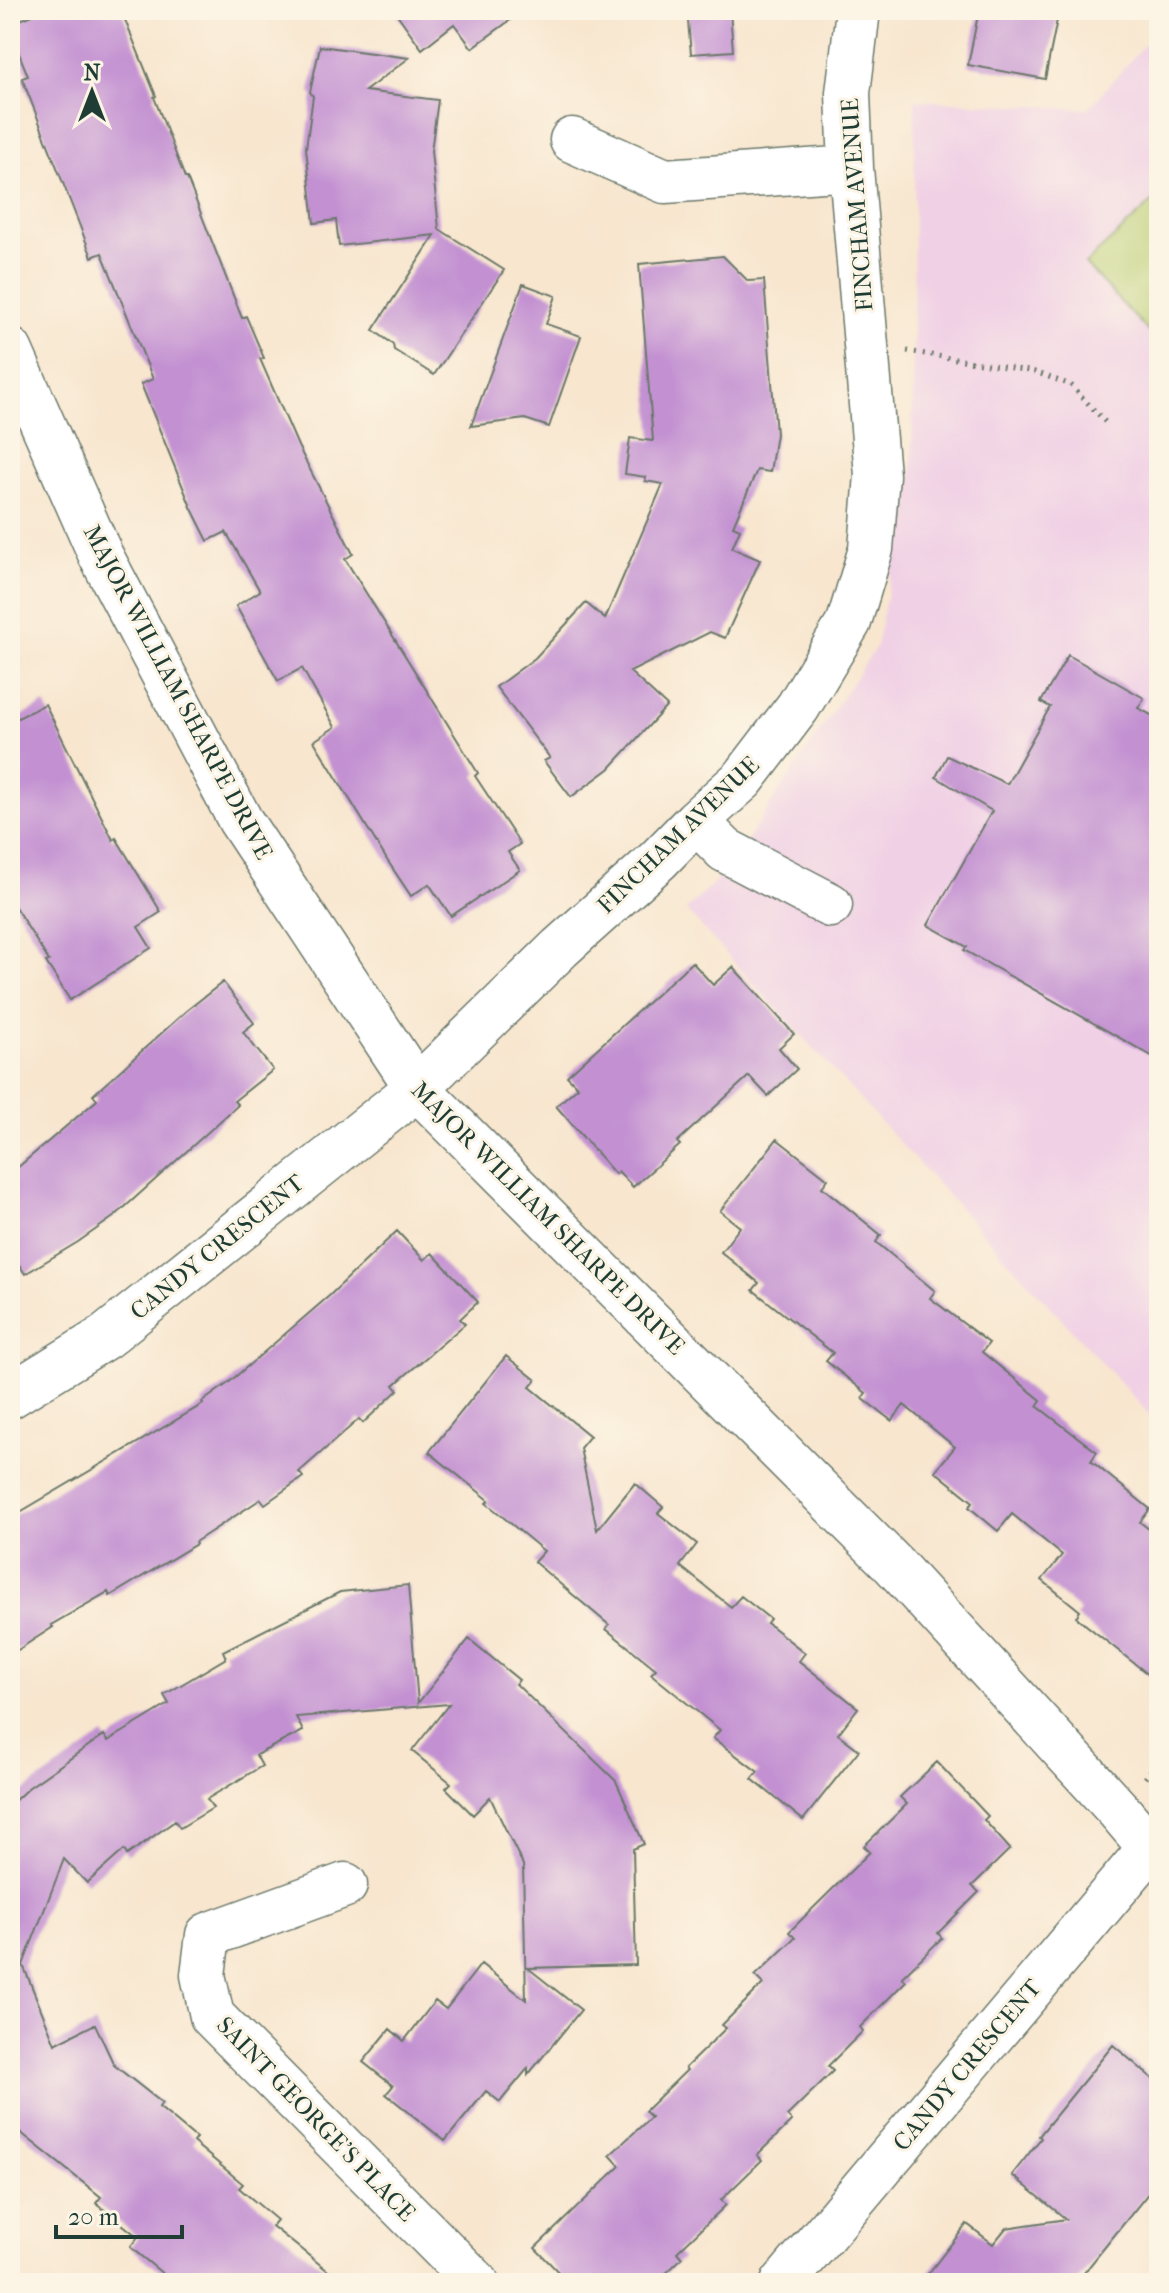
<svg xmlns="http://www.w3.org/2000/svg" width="1169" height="2293" font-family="'IM FELL French Canon',serif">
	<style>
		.built { fill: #f0d0e5 }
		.green { fill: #b8cc70; stroke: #6c8452; stroke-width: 2 }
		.building { fill: #c391d2 }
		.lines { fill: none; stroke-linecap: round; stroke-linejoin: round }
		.minor-casing { stroke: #6b786a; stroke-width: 47 }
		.path { stroke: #6b786a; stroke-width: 5; stroke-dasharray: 2 6; stroke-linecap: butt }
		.minor { stroke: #fff; stroke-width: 44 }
		.labels { text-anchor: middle; stroke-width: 6; stroke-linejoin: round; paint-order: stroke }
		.street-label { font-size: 24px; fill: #1f3d34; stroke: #fcf5e5 }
	</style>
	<rect width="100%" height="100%" fill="#fcf5e5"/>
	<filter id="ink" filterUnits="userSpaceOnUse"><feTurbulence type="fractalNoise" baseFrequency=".0125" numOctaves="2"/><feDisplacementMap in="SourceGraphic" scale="16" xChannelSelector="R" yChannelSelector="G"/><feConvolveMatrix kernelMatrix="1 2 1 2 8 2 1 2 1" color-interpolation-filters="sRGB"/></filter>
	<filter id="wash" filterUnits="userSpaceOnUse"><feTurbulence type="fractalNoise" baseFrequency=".006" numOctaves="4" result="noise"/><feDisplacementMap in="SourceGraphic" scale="32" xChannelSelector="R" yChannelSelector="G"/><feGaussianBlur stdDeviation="1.8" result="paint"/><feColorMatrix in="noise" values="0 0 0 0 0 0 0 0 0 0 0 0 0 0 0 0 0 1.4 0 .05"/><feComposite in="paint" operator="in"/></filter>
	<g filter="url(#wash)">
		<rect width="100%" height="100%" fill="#f8e6cf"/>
		<!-- built -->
		<path class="built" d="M1159,28V1425L686,910L727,870L876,647L912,476L915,100L1088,109Z"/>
		<!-- green -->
		<path class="green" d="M1159,196V343L1085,264Z"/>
		<g id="blocks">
			<!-- building -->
			<path class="building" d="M45,10H121L156,96L154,97L185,178H187L242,318L246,316L264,358L260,359L298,446L353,554L345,559L478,773L475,776L520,844L508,852L520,870L451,916L429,884L411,896L387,860L314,741L335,727L302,668L278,681L236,606L260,591L226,532L208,541L191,507L141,384L153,379L102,253L92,257L22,78L28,76L10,31V24Z
				M394,10H524L472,48L454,24L422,49Z
				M687,10H730L733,51L691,54Z
				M979,10H1059L1045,79L968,65Z
				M320,46L409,58L365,91L438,100L431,151L439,229L504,270L434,375L394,350L393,344L373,330L435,235L339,246L336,220L314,223L306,148L313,96L310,92Z
				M723,256L748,281L764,280L776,434L770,472L757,470L733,526L740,529L732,548L760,560L725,638L710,632L630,672L667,706L609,769L571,797L544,761L550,758L496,687L535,658L586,603L605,619L663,484L645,481L646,477L625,474L630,438L653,441L639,264Z
				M523,284L556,296L546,324L581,336L549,427L525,419L471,426Z
				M1068,655L1144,698L1138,708L1159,719V1060L964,950L967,947L928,925L992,811L936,777L947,756L1007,784L1050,707L1041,702Z
				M45,704L113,840L116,838L161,912L138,927L151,948L70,1000L46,962L49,961L10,899V722Z
				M692,962L713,985L733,967L794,1034L779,1048L797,1069L768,1096L749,1076L677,1142L680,1145L633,1187L618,1171L615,1174L556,1106L578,1087L567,1076Z
				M223,982L254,1023L243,1032L273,1070L234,1101L238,1105L115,1216L78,1242L25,1274L10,1250V1174L97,1100L93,1095L186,1011Z
				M777,1139L828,1179L822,1187L881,1235L876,1242L935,1291L930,1298L989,1343L982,1352L1041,1400L1037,1406L1097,1452L1091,1461L1150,1509L1140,1522L1159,1537V1683L1076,1617L1080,1611L1042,1580L1062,1555L1012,1514L998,1531L969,1507L973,1502L935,1471L955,1447L904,1405L892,1421L862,1398L866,1393L826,1361L833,1353L753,1290L759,1283L721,1252L740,1227L720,1211Z
				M397,1231L424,1260L432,1253L478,1302L460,1319L465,1324L394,1385L398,1390L363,1423L359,1419L299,1472L303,1477L265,1504L261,1499L195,1542L196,1544L110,1596L108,1592L51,1625L53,1627L10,1655V1518L203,1404L202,1402L227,1384L329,1296Z
				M506,1356L536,1380L530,1387L590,1436L580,1448L597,1530L635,1483L663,1507L658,1513L697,1544L680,1566L731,1607L741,1596L770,1619L767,1623L805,1653L799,1661L858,1708L838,1734L859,1750L803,1820L752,1779L758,1772L713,1738L720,1730L651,1674L656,1669L606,1629L609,1625L534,1562L544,1551L486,1503L489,1500L429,1452Z
				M408,1585L418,1703L469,1639L519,1680L516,1684L616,1781L644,1844L633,1849L636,1965L528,1968L581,2010L528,2075V2068L500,2102L486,2091L445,2141L386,2094L393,2086L363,2062L390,2029L404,2041L435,2001L446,2009L481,1964L526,2000L523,1865L490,1797L473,1815L446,1788L451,1783L412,1751L449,1704L296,1717L303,1731L256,1755L262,1766L207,1799L213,1808L180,1828L175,1821L127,1855L124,1850L87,1883L64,1859L23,1965L55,2044L95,2024L114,2065L162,2103L159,2107L196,2138L193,2142L243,2184L239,2188L277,2220L272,2226L343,2283H174L130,2247L138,2237L96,2203L101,2197L10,2124V1805L28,1788L104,1735L108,1741L169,1704L164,1695L226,1658L223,1651L340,1592Z
				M937,1762L988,1816L984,1820L1010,1849L972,1886L979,1892L938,1933L942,1938L902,1977L906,1981L860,2027L863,2031L828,2066L833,2071L787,2116L792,2121L757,2155L762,2160L721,2200L726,2205L677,2252L682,2258L656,2283H569L535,2248L620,2166L610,2155L651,2117L645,2111L687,2070L685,2068L726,2028L722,2025L763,1984L755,1976L795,1938L789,1932L870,1852L864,1846L907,1804L900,1797Z
				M1113,2045L1159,2084V2180L1076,2283H921L967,2224L993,2244L1006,2228L1066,2219L1012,2175L1041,2138L1039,2136Z"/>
		</g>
	</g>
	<g filter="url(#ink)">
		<use href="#blocks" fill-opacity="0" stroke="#6b786a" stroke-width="2"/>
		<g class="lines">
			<!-- minor casing -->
			<g class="minor-casing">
				<path id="minor" d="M572,140L665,181L851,168
					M10,350L101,556L240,820L417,1088L894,1565L1119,1811L1159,1858
					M696,821L725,850L830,905
					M10,1396L105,1337L417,1088L560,948L658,860L696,821L743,779L798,707L849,622L871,549L877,475L851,168L848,93L858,10
					M345,1885L208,1935L203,1975L212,2016L477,2283
					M783,2283L1151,1847"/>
			</g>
			<!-- path -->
			<path class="path" d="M907,351L1035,372L1071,385L1109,426
				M1145,1778L1159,1760"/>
			<!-- minor -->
			<use href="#minor" class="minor"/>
		</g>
	</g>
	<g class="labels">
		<!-- street labels -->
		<g class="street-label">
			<text transform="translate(857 205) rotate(-94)" y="8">FINCHAM AVENUE</text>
			<text transform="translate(178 692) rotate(62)" y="8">MAJOR WILLIAM SHARPE DRIVE</text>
			<text transform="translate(678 835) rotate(-44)" y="8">FINCHAM AVENUE</text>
			<text transform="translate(548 1218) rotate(45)" y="8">MAJOR WILLIAM SHARPE DRIVE</text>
			<text transform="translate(217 1247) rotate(-39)" y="8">CANDY CRESCENT</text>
			<text transform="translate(967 2065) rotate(-50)" y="8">CANDY CRESCENT</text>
			<text transform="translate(316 2119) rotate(46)" y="8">SAINT GEORGE'S PLACE</text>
		</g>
	</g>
	<!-- margin -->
	<rect width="1169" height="2293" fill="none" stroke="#fcf5e5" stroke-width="40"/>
	<!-- north arrow -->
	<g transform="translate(92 92)" stroke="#fcf5e5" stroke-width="6" paint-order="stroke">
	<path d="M0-6L14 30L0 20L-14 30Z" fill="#1f3d34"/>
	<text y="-12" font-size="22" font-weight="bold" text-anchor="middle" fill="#1f3d34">N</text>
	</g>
	<!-- scale -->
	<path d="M56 2225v12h126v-12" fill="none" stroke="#1f3d34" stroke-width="4"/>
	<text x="68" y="2225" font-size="24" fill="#1f3d34" stroke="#fcf5e5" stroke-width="6" paint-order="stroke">20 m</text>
</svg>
